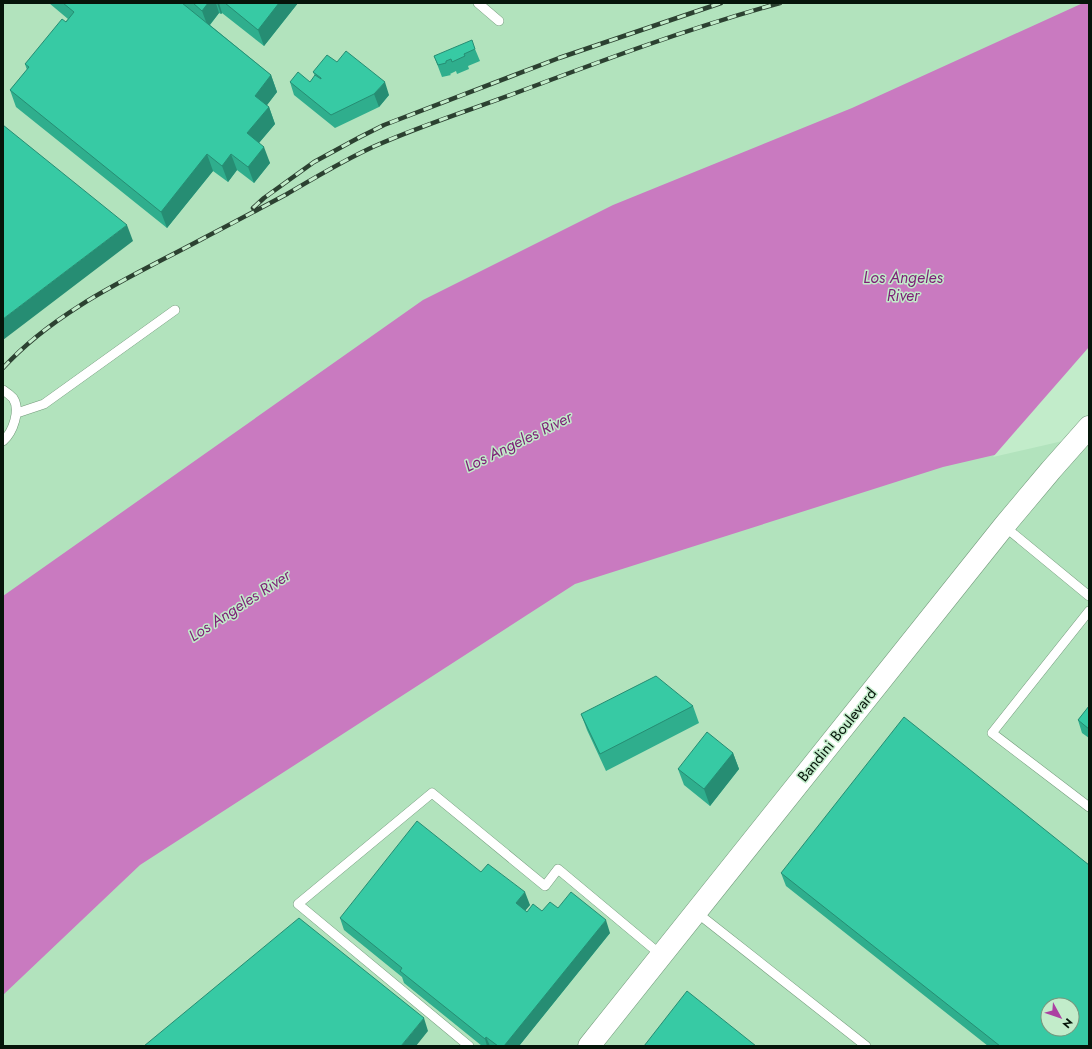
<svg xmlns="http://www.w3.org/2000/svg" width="1092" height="1049" font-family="Jost,sans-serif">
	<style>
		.built { fill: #b2e3bd; fill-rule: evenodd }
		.water { fill: #c97ac0 }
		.pier { fill: #c2ecca }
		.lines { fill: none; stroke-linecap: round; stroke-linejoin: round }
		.lane-casing { stroke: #739a7b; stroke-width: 10 }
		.secondary-casing { stroke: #739a7b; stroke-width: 23 }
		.lane { stroke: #fff; stroke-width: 9 }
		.secondary { stroke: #fff; stroke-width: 22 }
		.rail-casing { stroke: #2c4131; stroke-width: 4.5 }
		.rail { stroke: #c2ecca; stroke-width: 3; stroke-dasharray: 9; stroke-linecap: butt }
		.wall { fill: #2fae8d }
		.shaded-wall { fill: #268d73 }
		.building { fill: #37caa4; stroke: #268d73; fill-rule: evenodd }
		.labels { text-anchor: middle; stroke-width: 3; stroke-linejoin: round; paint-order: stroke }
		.street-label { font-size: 15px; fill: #06150a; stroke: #c2ecca }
		.water-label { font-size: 16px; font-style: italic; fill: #7d1e76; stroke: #c2ecca }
	</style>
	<rect width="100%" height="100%" fill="#c2ecca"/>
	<!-- built -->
	<path class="built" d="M3,3H1089V1046H3ZM1048,1005H1072V1029H1048Z"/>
	<!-- water -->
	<path class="water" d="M1083,3H1089V433L943,467L575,584L140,865L3,995V596L423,300L613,205L852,108Z"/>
	<!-- pier -->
	<path class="pier" d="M1089,347V435L993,457L1020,426Z"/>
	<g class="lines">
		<!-- lane casing -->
		<g class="lane-casing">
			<path id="lane" d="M478,3L499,21
				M3,390C6,392 10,395 13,398C21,410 13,432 3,441
				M17,413L44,404L175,310
				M1004,526L1089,596
				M1089,611L992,733L1089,807
				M696,912L866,1046
				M469,1046L298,904L432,793L545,886L558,869L661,955"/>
		</g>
		<!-- secondary casing -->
		<g class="secondary-casing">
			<path id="secondary" d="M589,1046L1004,526L1051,470L1089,427"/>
		</g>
		<!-- lane -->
		<use href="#lane" class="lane"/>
		<!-- secondary -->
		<use href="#secondary" class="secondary"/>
		<!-- rail casing -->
		<g class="rail-casing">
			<path id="rail" d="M253,208L264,198L314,162L360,137L384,125L559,58L721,3
				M3,368C57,309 133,276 202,239C231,224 259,209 287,194C316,177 344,160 375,146C420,126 467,111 513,94C601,61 689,28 780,3"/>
		</g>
		<!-- rail -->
		<use href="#rail" class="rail"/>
	</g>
	<!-- wall -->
	<path class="wall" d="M49,3H298L264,46L222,13L221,14L219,13L210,25L271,75L277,92L266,106L269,107L275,124L259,143L270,163L254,183L237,170L228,182L213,171L167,228L16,107L10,90L27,70L25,64L68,19Z
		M475,49L480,61L468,66L469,69L457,74L456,71L450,74L451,75L442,77L434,56Z
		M337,62L389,95L379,107L335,128L294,95L290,82H310L315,76L313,72Z
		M693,706L699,723L606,771L587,730L581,714Z
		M1089,706V738L1082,733L1078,720Z
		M733,753L739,769L710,806L684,785L678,769Z
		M481,872L530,905L525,910L527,912L542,911L558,908L610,933L519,1046H482L404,983L402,977L344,930L340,918Z
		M781,873L1089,1046H988L786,886Z"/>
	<!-- shaded-wall -->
	<path class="shaded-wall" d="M208,3H216L219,13L208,27L202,11Z
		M217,3H219L222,13L221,14Z
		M279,3H298L264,46L258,30Z
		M271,75L277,92L261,113L255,96Z
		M385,82L389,95L379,107L374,94Z
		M269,107L275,124L253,150L247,133Z
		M264,147L270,163L254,183L248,167Z
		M207,154L213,171L167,228L161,212Z
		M231,154L237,170L228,182L222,166Z
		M127,225L133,241L3,340V319Z
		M733,753L739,769L710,806L704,789Z
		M525,892L530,905L521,916L516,903Z
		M606,920L610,933L519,1046H504Z
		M424,1018L428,1031L416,1046H401Z
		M486,1037L490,1046H487L485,1039Z"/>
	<!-- building -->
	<path class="building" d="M63,3H182L271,75L255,96L269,107L247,133L264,147L248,167L231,154L222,166L207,154L161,212L10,90L29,67L25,64L62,19L66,22L74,12Z
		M193,3H208L202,11Z
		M225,3H279L258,30Z
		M472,40L475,49L464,54L465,56L452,62L451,59L446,61V63L438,65L434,56Z
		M346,51L385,82L374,94L331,115L290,82L298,72L310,82L315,75L321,79V78L313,72L327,55L337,62Z
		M3,125L127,225L3,319Z
		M656,676L693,706L600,754L581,714Z
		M1089,706V729L1078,720Z
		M904,717L1089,865V1046H1000L781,873ZM1048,1005H1072V1029H1048Z
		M707,732L733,753L704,789L678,769Z
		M417,821L481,872L488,864L525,892L516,903L527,912L533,904L542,911L550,902L558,908L571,892L606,920L504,1046H498L486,1037L485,1039L400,971L402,968L340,918Z
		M299,918L424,1018L401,1046H144Z
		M687,991L756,1046H644Z"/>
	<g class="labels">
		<!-- street labels -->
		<g class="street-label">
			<text transform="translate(837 735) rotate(-51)" y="5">Bandini Boulevard</text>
		</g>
		<!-- water labels -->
		<g class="water-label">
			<text x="903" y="283">Los Angeles<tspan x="903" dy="18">River</tspan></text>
			<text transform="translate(518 441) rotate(-26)" y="6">Los Angeles River</text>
			<text transform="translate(239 605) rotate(-33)" y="6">Los Angeles River</text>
		</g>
	</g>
	<!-- border -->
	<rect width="1092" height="1049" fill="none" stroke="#06150a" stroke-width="8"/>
	<!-- north arrow -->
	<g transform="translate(1060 1017) rotate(130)"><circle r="19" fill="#c2ecca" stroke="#77967d"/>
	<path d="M0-3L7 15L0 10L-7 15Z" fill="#ab40a2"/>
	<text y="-6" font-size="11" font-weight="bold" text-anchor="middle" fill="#06150a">N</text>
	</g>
</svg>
